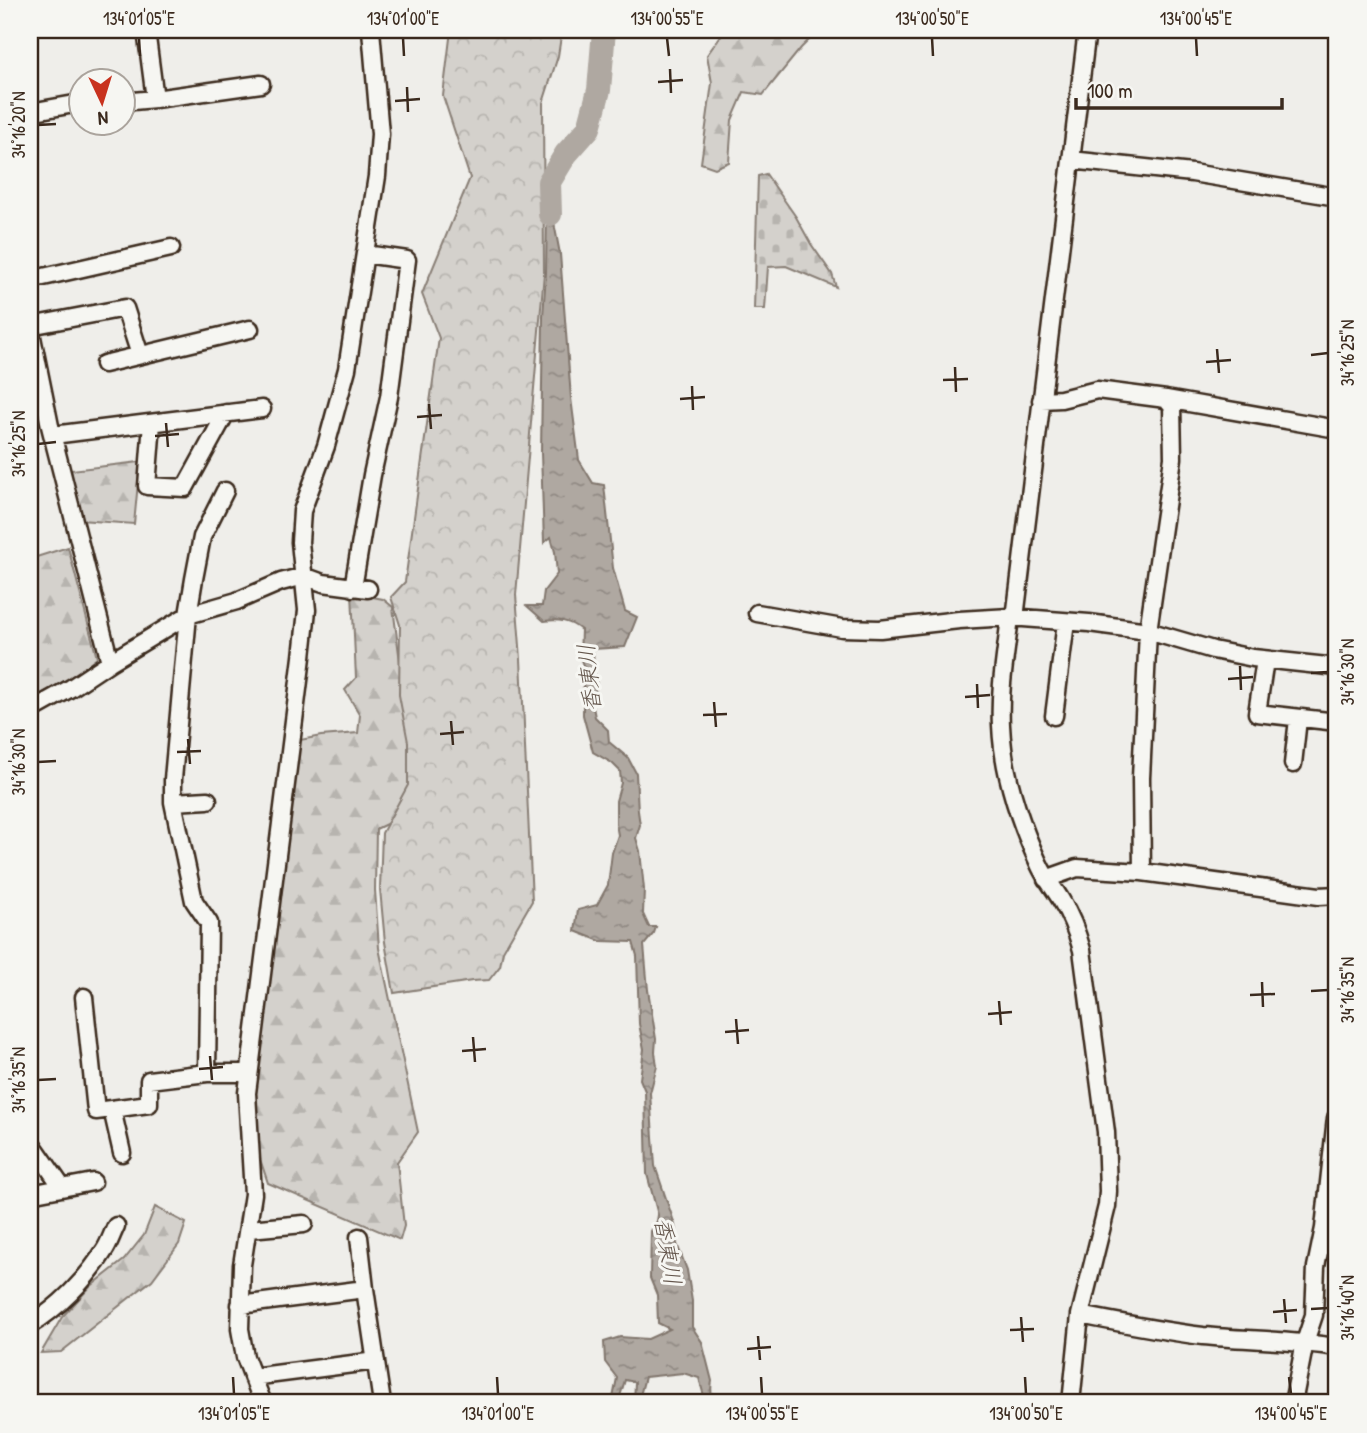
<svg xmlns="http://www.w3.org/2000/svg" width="1367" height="1433" font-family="'Patrick Hand','Klee One',sans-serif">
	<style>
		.forest { fill: url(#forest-firs); stroke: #887e75; stroke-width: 2 }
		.cemetery { fill: url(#cemetery-stones); stroke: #887e75; stroke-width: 2 }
		.park { fill: url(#park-crowns); stroke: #887e75; stroke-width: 2 }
		.water { fill: url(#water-ripples); stroke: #81766d; stroke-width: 2 }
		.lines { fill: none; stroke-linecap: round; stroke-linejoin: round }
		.river { stroke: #afa8a1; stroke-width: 24 }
		.minor-casing { stroke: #3b2a1e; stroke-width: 21 }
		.minor { stroke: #f6f6f2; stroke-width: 16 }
		.ticks { fill: none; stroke: #3b2a1e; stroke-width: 2.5 }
		.labels { text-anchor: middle; stroke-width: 6; stroke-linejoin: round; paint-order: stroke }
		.water-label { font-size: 23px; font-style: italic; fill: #64564c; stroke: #f6f6f2 }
		.neatline { fill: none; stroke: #3b2a1e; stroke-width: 2.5 }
		.ticks-label { font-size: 18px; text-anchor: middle; fill: #3b2a1e }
	</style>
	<defs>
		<pattern id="forest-firs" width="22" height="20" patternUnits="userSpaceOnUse" patternTransform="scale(1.75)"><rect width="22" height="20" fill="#d4d1cc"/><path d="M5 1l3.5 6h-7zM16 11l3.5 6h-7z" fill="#b7b4af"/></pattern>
		<pattern id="cemetery-stones" width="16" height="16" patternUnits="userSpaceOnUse" patternTransform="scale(1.75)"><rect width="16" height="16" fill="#d4d1cc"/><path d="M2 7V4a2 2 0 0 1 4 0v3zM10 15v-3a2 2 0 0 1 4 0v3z" fill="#b7b4af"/></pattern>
		<pattern id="park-crowns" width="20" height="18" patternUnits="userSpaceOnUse" patternTransform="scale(1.75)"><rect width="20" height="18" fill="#d4d1cc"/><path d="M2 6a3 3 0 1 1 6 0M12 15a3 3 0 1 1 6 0" fill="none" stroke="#b7b4af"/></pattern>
		<pattern id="water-ripples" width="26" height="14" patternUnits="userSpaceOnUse" patternTransform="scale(1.75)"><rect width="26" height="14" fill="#afa8a1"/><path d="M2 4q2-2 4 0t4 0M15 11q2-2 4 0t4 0" fill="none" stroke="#908983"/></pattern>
	</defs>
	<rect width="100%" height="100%" fill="#efeeea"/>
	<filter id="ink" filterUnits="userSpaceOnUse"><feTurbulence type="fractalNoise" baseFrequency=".0143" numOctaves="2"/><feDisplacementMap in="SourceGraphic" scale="14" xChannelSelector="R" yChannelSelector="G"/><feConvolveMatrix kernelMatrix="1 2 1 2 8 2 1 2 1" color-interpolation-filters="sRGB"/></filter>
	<g filter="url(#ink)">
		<!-- forest -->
		<path class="forest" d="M722,30H819L801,48L763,95L744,92L732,120L729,162L715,168L701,163L712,83L707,55L722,34Z
			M140,462L134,524L80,520L71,470Z
			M68,547L97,658L65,683L30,699V559Z
			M352,593L383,599L393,607L415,779L405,815L376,829L375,890L379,948L418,1132L397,1162L404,1226L400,1240L268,1183L257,1150L254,1095L300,740L321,736L358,733L360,715L345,690L356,678Z
			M155,1207L186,1223L179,1244L152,1280L61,1352L41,1353L62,1317L90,1287L124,1260L144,1235Z"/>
		<!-- cemetery -->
		<path class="cemetery" d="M766,174L796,217L811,244L832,274L836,287L786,266L768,267L765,309H754L758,176Z"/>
		<!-- park -->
		<path class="park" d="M451,30H562L558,56L543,103L544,273L516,595L521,659L532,901L503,951L500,966L489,980L472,981L394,993L385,942L380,889L382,833L408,785V742L399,695L400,625L391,597L405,582L439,338L422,294L470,178L443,96Z"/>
		<!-- water -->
		<path class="water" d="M549,182L555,228L560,254L571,398L579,460L593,483L604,485L613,568L625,611L637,617L625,647L593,649L594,671L597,686L592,702L595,717L608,730L609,742L628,758L636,773L638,811L640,825L636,838L640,851L644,889L643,914L649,927H656L654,933L644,945L648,990L656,1039L655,1052L657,1066L650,1093L655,1166L675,1225L677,1244L687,1270L692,1301V1327L702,1342L712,1381C710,1390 713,1393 710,1403H700L704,1396L699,1378L683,1373L645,1377L638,1403H634L635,1382L625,1380L618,1403H612L617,1378L605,1362L604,1342L620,1337L648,1339L670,1329L658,1323L657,1295L650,1278L651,1231L657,1221L658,1215L647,1174L645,1091L640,1079L644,1049L639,1024L637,956L633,942L600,941L575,931L578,910L597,905L608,885L612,853L618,835L616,824V801L621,783L620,771L612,763L593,752L583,715V695L585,671L580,657L581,630C570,621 559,619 544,621L527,606H542L544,591L557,574L555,552L551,537L544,543L541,453L543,316L546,273L547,203Z"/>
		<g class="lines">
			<!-- river -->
			<path class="river" d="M550,214L549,182L566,154L589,128L599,90L604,30"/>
			<!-- minor casing -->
			<g class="minor-casing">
				<path id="minor" d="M155,99L261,84
					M122,102L155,99L146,30
					M30,112L80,103
					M1071,160L1192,173L1337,197
					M30,280L171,248
					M30,326L125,308L140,355
					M30,327L50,426L110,662
					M104,364L250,329
					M1166,399L1337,429
					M1041,400L1061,399L1097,390L1166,399L1172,406L1173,458L1148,631L1141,778L1142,872
					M152,423L147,486L185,488L226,413
					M53,435L262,409
					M353,588L372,475L389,397L407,260L365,254
					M757,613L842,628L880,629L959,620L1010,617L1089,623L1148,631L1213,650L1253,658L1337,667
					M1010,617C1006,653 999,689 1001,725C1003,772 1019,821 1039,864C1045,878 1054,888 1061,900C1071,916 1077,932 1082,950L1106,1132L1108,1191L1107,1206L1080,1315L1071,1403
					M1015,618L1087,30
					M1265,660L1257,713L1337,722
					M30,711L71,688L110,662L188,615L237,601L281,582L304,576L323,583L368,589
					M1054,716L1066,622
					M1293,764L1298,719
					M173,802L208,800
					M1046,879L1077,868L1142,872L1319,896L1337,895
					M84,997L96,1111L149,1104V1080L207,1073H248
					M207,1073L209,923L194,901L173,802V779L188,615L194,579L202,537L225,491
					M112,1109L122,1153
					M30,1141L62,1187
					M30,1194L93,1182
					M249,1229L304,1224
					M359,1237L365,1289L382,1403
					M240,1305L365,1289
					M1080,1315C1121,1323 1161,1331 1203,1336C1248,1340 1293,1340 1337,1347
					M30,1325C58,1308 87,1279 104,1251C109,1244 112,1234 116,1226
					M252,1377L376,1361
					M263,1403L245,1357L240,1329L242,1265L253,1194L247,1093L302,657L307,610L300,542L302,511L326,446L347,369L377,176L380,134L371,30
					M1293,1403L1305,1342L1314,1315L1316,1267L1324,1228L1336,1118"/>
			</g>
			<!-- minor -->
			<use href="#minor" class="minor"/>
		</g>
	</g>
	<!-- ticks -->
	<path class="ticks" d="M139,38L140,56M403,38L404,56M667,38L669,56M932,38L933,56M1196,38L1197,56M670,69L671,93M658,82L683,80M407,87L408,112M395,101L420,99M38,125L56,124M1217,349L1219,373M1311,355L1328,353M1206,362L1231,360M955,367L956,392M943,380L968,379M692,386L693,410M680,399L705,397M429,404L431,429M417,417L442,415M166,423L168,447M155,436L179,434M38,444L56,442M1240,666L1241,690M1311,673L1328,672M1228,679L1253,677M977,684L978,708M965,697L990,695M714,702L716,727M703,715L727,714M451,721L453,745M440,734L464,732M188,739L190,764M177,752L201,751M38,762L56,761M1262,982L1263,1007M1311,991L1328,990M1250,995L1275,994M999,1001L1001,1025M988,1014L1012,1012M736,1019L738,1044M725,1032L749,1030M473,1037L475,1062M462,1051L486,1049M210,1056L212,1080M199,1069L223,1067M38,1080L56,1079M1284,1299L1286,1323M1311,1309L1328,1308M1273,1312L1297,1310M1021,1317L1023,1342M1010,1330L1034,1329M758,1336L760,1360M747,1349L771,1347M233,1377L234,1394M497,1377L498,1394M761,1377L762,1394M1025,1377L1026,1394M1289,1377L1291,1394"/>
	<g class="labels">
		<!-- water labels -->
		<g class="water-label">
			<text transform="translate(589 678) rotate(-96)" y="8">香東川</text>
			<text transform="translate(668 1251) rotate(81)" y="8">香東川</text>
		</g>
	</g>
	<!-- margin -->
	<rect width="1367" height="1433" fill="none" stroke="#f6f6f2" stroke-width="77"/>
	<!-- north arrow -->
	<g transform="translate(102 102) rotate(176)"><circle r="33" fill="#f6f6f2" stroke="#aba49d" stroke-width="2"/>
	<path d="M0-5L12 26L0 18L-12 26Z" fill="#c8321e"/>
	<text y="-10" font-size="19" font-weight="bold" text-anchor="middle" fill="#3b2a1e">N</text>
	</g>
	<!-- scale -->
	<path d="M1076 98v10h206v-10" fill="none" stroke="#3b2a1e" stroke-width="3.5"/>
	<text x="1087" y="98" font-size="21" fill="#3b2a1e" stroke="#f6f6f2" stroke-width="5" paint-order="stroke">100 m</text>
	<rect x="38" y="38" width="1290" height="1356" class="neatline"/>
	<g class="ticks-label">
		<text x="139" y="25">134°01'05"E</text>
		<text x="403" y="25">134°01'00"E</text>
		<text x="667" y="25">134°00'55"E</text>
		<text x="932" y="25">134°00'50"E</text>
		<text x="1196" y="25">134°00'45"E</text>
		<text transform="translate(19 125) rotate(-90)" y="6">34°16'20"N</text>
		<text transform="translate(1348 353) rotate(-90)" y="6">34°16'25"N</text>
		<text transform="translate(19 444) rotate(-90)" y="6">34°16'25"N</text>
		<text transform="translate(1348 672) rotate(-90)" y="6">34°16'30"N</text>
		<text transform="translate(19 762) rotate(-90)" y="6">34°16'30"N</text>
		<text transform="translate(1348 990) rotate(-90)" y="6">34°16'35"N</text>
		<text transform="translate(19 1080) rotate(-90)" y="6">34°16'35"N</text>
		<text transform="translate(1348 1308) rotate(-90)" y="6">34°16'40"N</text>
		<text x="234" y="1420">134°01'05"E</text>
		<text x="498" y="1420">134°01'00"E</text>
		<text x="762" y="1420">134°00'55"E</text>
		<text x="1026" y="1420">134°00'50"E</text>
		<text x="1291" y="1420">134°00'45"E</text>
	</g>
</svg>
